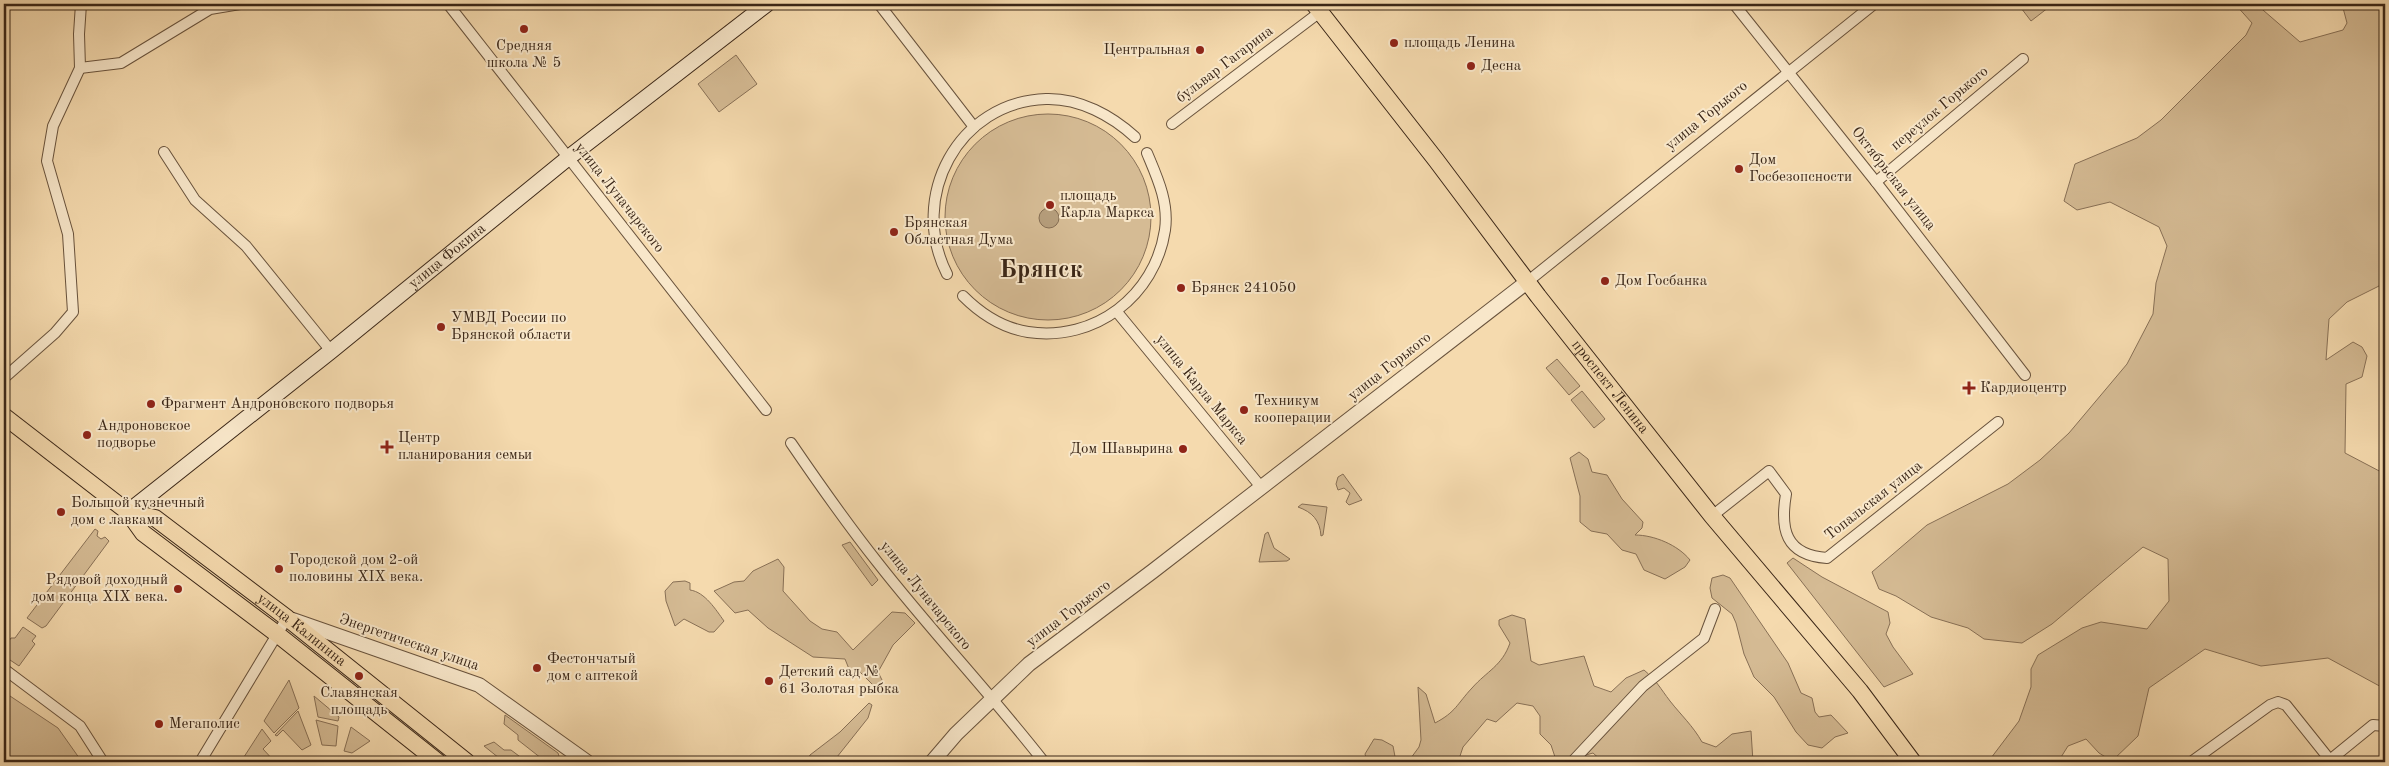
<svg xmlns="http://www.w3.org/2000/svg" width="2389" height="766" font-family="'Old Standard TT',serif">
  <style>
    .green { fill: #d5bb94; stroke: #887056 }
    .water { fill: #b59d7b; stroke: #846d53 }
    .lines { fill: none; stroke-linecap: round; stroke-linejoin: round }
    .minor-casing { stroke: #69533d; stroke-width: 12 }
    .tertiary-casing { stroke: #69533d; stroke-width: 16 }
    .secondary-casing { stroke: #3a2617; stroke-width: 17 }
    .primary-casing { stroke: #3a2617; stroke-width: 18 }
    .minor { stroke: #f8e7ca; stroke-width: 10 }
    .tertiary { stroke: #f8e7ca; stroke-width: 14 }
    .secondary { stroke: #f8e7ca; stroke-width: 15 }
    .primary { stroke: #f5daae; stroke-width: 16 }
    .poi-dot { fill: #8f2418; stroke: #f8e7ca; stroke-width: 2 }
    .labels { text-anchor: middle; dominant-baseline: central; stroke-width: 4; stroke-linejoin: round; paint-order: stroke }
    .poi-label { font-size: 15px; fill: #3a2617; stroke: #f8e7ca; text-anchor: start }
    .street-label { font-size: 15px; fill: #3a2617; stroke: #f8e7ca }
    .town-label { font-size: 25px; font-weight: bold; fill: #3a2617; stroke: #f8e7ca }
  </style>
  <rect width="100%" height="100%" fill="#f5daae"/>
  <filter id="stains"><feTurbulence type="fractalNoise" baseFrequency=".004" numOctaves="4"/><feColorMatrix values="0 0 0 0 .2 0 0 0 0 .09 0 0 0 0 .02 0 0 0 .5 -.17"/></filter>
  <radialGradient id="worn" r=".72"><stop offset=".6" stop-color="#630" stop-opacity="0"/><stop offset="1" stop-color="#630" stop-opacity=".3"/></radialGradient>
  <g class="green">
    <path d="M2018 4H2053L2031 21Z"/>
    <path d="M2235 4H2256L2300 42 2343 30 2347 23 2342 4H2385V277L2379 286 2347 302 2329 319 2326 360 2353 342 2362 347 2367 356 2362 377 2346 384 2345 453 2385 474V689L2328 658 2261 666 2205 649 2149 688 2138 736 2112 761 2099 753 2086 739 2068 746 2058 762H1988L2019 721 2031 687V669L2038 655 2082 628 2101 622 2147 629 2169 601 2168 559 2143 547 2052 624 2022 643 1984 639 1968 628 1931 617 1896 596 1879 589 1872 572 1927 525 2008 484 2040 460 2069 433 2127 364 2153 314 2156 283 2167 246 2159 227 2110 202 2077 210 2064 201 2075 164 2137 138 2161 120 2246 35 2252 23Z"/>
    <path d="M736 55 757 84 719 112 698 84Z"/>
    <circle cx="1048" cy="217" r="103"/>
    <path d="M1557 359 1580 386 1569 395 1546 368Z"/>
    <path d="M1582 391 1605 419 1594 428 1571 400Z"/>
    <path d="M1579 452 1588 459 1592 472 1607 475 1622 499 1643 522 1642 528 1635 535C1654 535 1678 545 1690 560L1685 567 1665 579 1644 570 1636 554 1622 550 1607 534 1591 531 1580 522V496L1570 458Z"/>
    <path d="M1343 474 1362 500 1349 505 1346 502 1350 493 1344 488 1338 490 1336 484 1338 477Z"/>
    <path d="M1302 504 1327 507 1323 535 1321 536C1320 520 1312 512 1298 507Z"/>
    <path d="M95 529 98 531 97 536 101 539 105 537 109 541 46 626 42 628 27 618Z"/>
    <path d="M1268 532 1274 548 1290 559 1287 561 1259 562 1265 534Z"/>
    <path d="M850 542 878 580 872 586 842 545Z"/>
    <path d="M1793 558 1822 577 1888 612 1890 623 1886 634 1893 647 1913 674 1884 687 1787 563Z"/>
    <path d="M778 559 784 567 783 591 810 621 822 629 837 632 853 650 892 612 905 613 915 623 893 645 878 672 883 682 879 691 860 672 849 669 845 659 813 657 768 628 748 610 735 613 714 591 734 582 744 581 753 571Z"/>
    <path d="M1723 575 1730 578 1788 663 1801 693 1812 698 1815 712 1819 717 1831 715 1848 733 1835 737 1822 748 1808 745 1796 732 1774 697 1754 677 1744 654 1736 623 1732 614 1712 598 1710 588 1712 578Z"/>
    <path d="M685 581 690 583V590C705 592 716 610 724 621L714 632H709L684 619 675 626 666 601 665 591 673 582Z"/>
    <path d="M1512 615 1525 619 1531 661 1539 665 1584 656 1594 686 1611 692 1626 678 1644 670C1657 681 1660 688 1670 701 1681 715 1693 726 1702 742L1716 747 1732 734 1751 731 1753 762H1603L1593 753 1565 761 1555 757 1551 745 1540 734V716L1533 706 1517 703 1496 722 1487 719 1463 747 1458 762H1408L1419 747 1421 740 1418 687 1426 694 1435 723C1456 712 1457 704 1472 688 1487 671 1502 666 1510 643L1499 625V620Z"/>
    <path d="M23 627 36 636 32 641 35 644 19 666 4 656V648L11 638H15Z"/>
    <path d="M289 680 299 708 274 733 264 721Z"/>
    <path d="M4 692 58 728 82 762H4Z"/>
    <path d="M314 696 339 717 338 721 318 717Z"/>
    <path d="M869 703 872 705 868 718 837 757 838 762H812L808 759 810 755 840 732Z"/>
    <path d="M298 711 311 745 302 750 283 730 277 736 275 735Z"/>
    <path d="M505 715 558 753 561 762H546L518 740V735L504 724Z"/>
    <path d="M316 720 338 726 336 746 322 745Z"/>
    <path d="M351 727 370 741 352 753 344 751Z"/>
    <path d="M262 729 271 741 263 749 275 762H247L242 760Z"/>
    <path d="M1374 739 1382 740 1393 746 1396 762H1367L1365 754Z"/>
    <path d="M494 742 504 750H511L527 762H504L484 746Z"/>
  </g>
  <circle class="water" cx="1049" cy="218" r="10"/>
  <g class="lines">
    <g class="minor-casing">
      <g id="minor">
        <path d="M448 4 766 410"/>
        <path d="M879 4 974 127"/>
        <path d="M1734 4 1876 182 2025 375"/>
        <path d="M80 68 121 63 210 9 240 4"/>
        <path d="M1172 124 1320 12"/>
        <path d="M164 152 195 200 246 246 331 351"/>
        <path d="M1876 182 2023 59"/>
        <path d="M947 274C908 197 958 102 1046 99 1080 98 1112 116 1135 137"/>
        <path d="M1527 282 1874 4"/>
        <path d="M963 296C980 313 1003 328 1028 332 1095 342 1155 296 1165 230 1169 202 1157 177 1147 153"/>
        <path d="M1117 312 1261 487"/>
        <path d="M4 378 55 333 73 312 68 234 47 161 53 126 80 68 79 34 81 4"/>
        <path d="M791 443C819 484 847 524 878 563 932 632 991 694 1044 762"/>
        <path d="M1712 516 1769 471 1786 494C1780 529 1785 555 1827 558L1998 422"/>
        <path d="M4 669 80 726 103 762"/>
        <path d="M200 762 287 618"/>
        <path d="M1572 762 1643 686 1704 638 1715 609"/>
        <path d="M2191 762 2270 705 2278 702 2286 705 2330 760 2373 725 2385 726"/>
      </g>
    </g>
    <g class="tertiary-casing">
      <g id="tertiary">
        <path d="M293 620 479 685 587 762"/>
        <path d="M932 762 956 734 1029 664 1153 571 1527 282"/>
      </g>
    </g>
    <g class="secondary-casing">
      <g id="secondary">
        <path id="s1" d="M128 512 331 351 568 158 767 4"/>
      </g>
    </g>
    <g class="primary-casing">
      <g id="primary">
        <path id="s2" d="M1314 4 1436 160 1538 296 1712 516 1860 691 1913 762"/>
        <path d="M4 416 128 512 143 533 277 634 438 762"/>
        <path id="s3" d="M128 512 155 518 287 618 467 762"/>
      </g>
    </g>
    <use href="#minor" class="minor"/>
    <use href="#tertiary" class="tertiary"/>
    <use href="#secondary" class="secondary"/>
    <use href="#primary" class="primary"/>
  </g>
  <g class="poi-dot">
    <circle cx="524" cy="29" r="5"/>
    <circle cx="1394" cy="43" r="5"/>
    <circle cx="1200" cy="50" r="5"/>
    <circle cx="1471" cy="66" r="5"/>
    <circle cx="1739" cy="169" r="5"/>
    <circle cx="1050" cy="205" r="5"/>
    <circle cx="894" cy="232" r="5"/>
    <circle cx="1605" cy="281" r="5"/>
    <circle cx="1181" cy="288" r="5"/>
    <circle cx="441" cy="327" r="5"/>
    <path d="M1966.5 380.5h5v5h5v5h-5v5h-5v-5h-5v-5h5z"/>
    <circle cx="151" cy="404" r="5"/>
    <circle cx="1244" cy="410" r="5"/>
    <circle cx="87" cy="435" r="5"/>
    <path d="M384.5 439.5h5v5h5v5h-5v5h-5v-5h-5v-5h5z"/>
    <circle cx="1183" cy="449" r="5"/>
    <circle cx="61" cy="512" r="5"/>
    <circle cx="279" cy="569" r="5"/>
    <circle cx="178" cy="589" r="5"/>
    <circle cx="537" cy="668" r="5"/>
    <circle cx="359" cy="676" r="5"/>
    <circle cx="769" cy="681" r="5"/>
    <circle cx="159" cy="724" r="5"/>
  </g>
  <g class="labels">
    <g class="poi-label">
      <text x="1404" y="43">площадь Ленина</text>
      <text x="524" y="46" text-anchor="middle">Средняя<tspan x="524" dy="17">школа № 5</tspan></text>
      <text x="1190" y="50" text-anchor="end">Центральная</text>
      <text x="1481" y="66">Десна</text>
      <text x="1749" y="160">Дом<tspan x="1749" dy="17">Госбезопсности</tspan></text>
      <text x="1060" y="196">площадь<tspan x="1060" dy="17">Карла Маркса</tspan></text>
      <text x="904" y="223">Брянская<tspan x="904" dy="17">Областная Дума</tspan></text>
      <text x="1615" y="281">Дом Госбанка</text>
      <text x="1191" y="288">Брянск 241050</text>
      <text x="451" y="318">УМВД России по<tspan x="451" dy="17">Брянской области</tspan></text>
      <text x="1980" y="388">Кардиоцентр</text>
      <text x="1254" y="401">Техникум<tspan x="1254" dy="17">кооперации</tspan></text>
      <text x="161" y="404">Фрагмент Андроновского подворья</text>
      <text x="97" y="426">Андроновское<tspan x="97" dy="17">подворье</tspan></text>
      <text x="398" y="438">Центр<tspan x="398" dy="17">планирования семьи</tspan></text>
      <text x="1173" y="449" text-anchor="end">Дом Шавырина</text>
      <text x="71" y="503">Большой кузнечный<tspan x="71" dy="17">дом с лавками</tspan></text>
      <text x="289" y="560">Городской дом 2-ой<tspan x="289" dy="17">половины XIX века.</tspan></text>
      <text x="168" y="580" text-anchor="end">Рядовой доходный<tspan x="168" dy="17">дом конца XIX века.</tspan></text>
      <text x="547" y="659">Фестончатый<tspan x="547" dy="17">дом с аптекой</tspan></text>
      <text x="779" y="672">Детский сад №<tspan x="779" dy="17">61 Золотая рыбка</tspan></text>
      <text x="359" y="693" text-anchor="middle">Славянская<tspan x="359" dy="17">площадь</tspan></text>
      <text x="169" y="724">Мегаполис</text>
    </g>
    <g class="street-label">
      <text transform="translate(1225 65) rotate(-37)">бульвар Гагарина</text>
      <text transform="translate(1940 109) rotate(-40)">переулок Горького</text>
      <text transform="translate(1707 116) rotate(-39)">улица Горького</text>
      <text transform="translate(1893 179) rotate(52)">Октябрьская улица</text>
      <text transform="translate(619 198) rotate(52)">улица Луначарского</text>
      <text stroke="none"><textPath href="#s1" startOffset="409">улица Фокина</textPath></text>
      <text transform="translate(1390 367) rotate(-38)">улица Горького</text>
      <text stroke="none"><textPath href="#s2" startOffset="484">проспект Ленина</textPath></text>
      <text transform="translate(1201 390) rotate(51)">улица Карла Маркса</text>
      <text transform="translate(1874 501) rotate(-38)">Топальская улица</text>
      <text transform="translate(925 596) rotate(51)">улица Луначарского</text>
      <text transform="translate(1069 614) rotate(-37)">улица Горького</text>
      <text stroke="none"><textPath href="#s3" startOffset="212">улица Калинина</textPath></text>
      <text transform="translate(409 643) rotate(19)">Энергетическая улица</text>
    </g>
    <g class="town-label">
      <text x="1041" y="270">Брянск</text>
    </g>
  </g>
  <rect width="2389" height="766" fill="none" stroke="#f5daae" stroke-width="20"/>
  <rect x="5" y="5" width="2379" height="756" fill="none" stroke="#3a2617" stroke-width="2.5"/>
  <rect x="10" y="10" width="2369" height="746" fill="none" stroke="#3a2617"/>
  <rect width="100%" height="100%" filter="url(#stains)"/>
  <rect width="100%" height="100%" fill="url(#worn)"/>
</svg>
